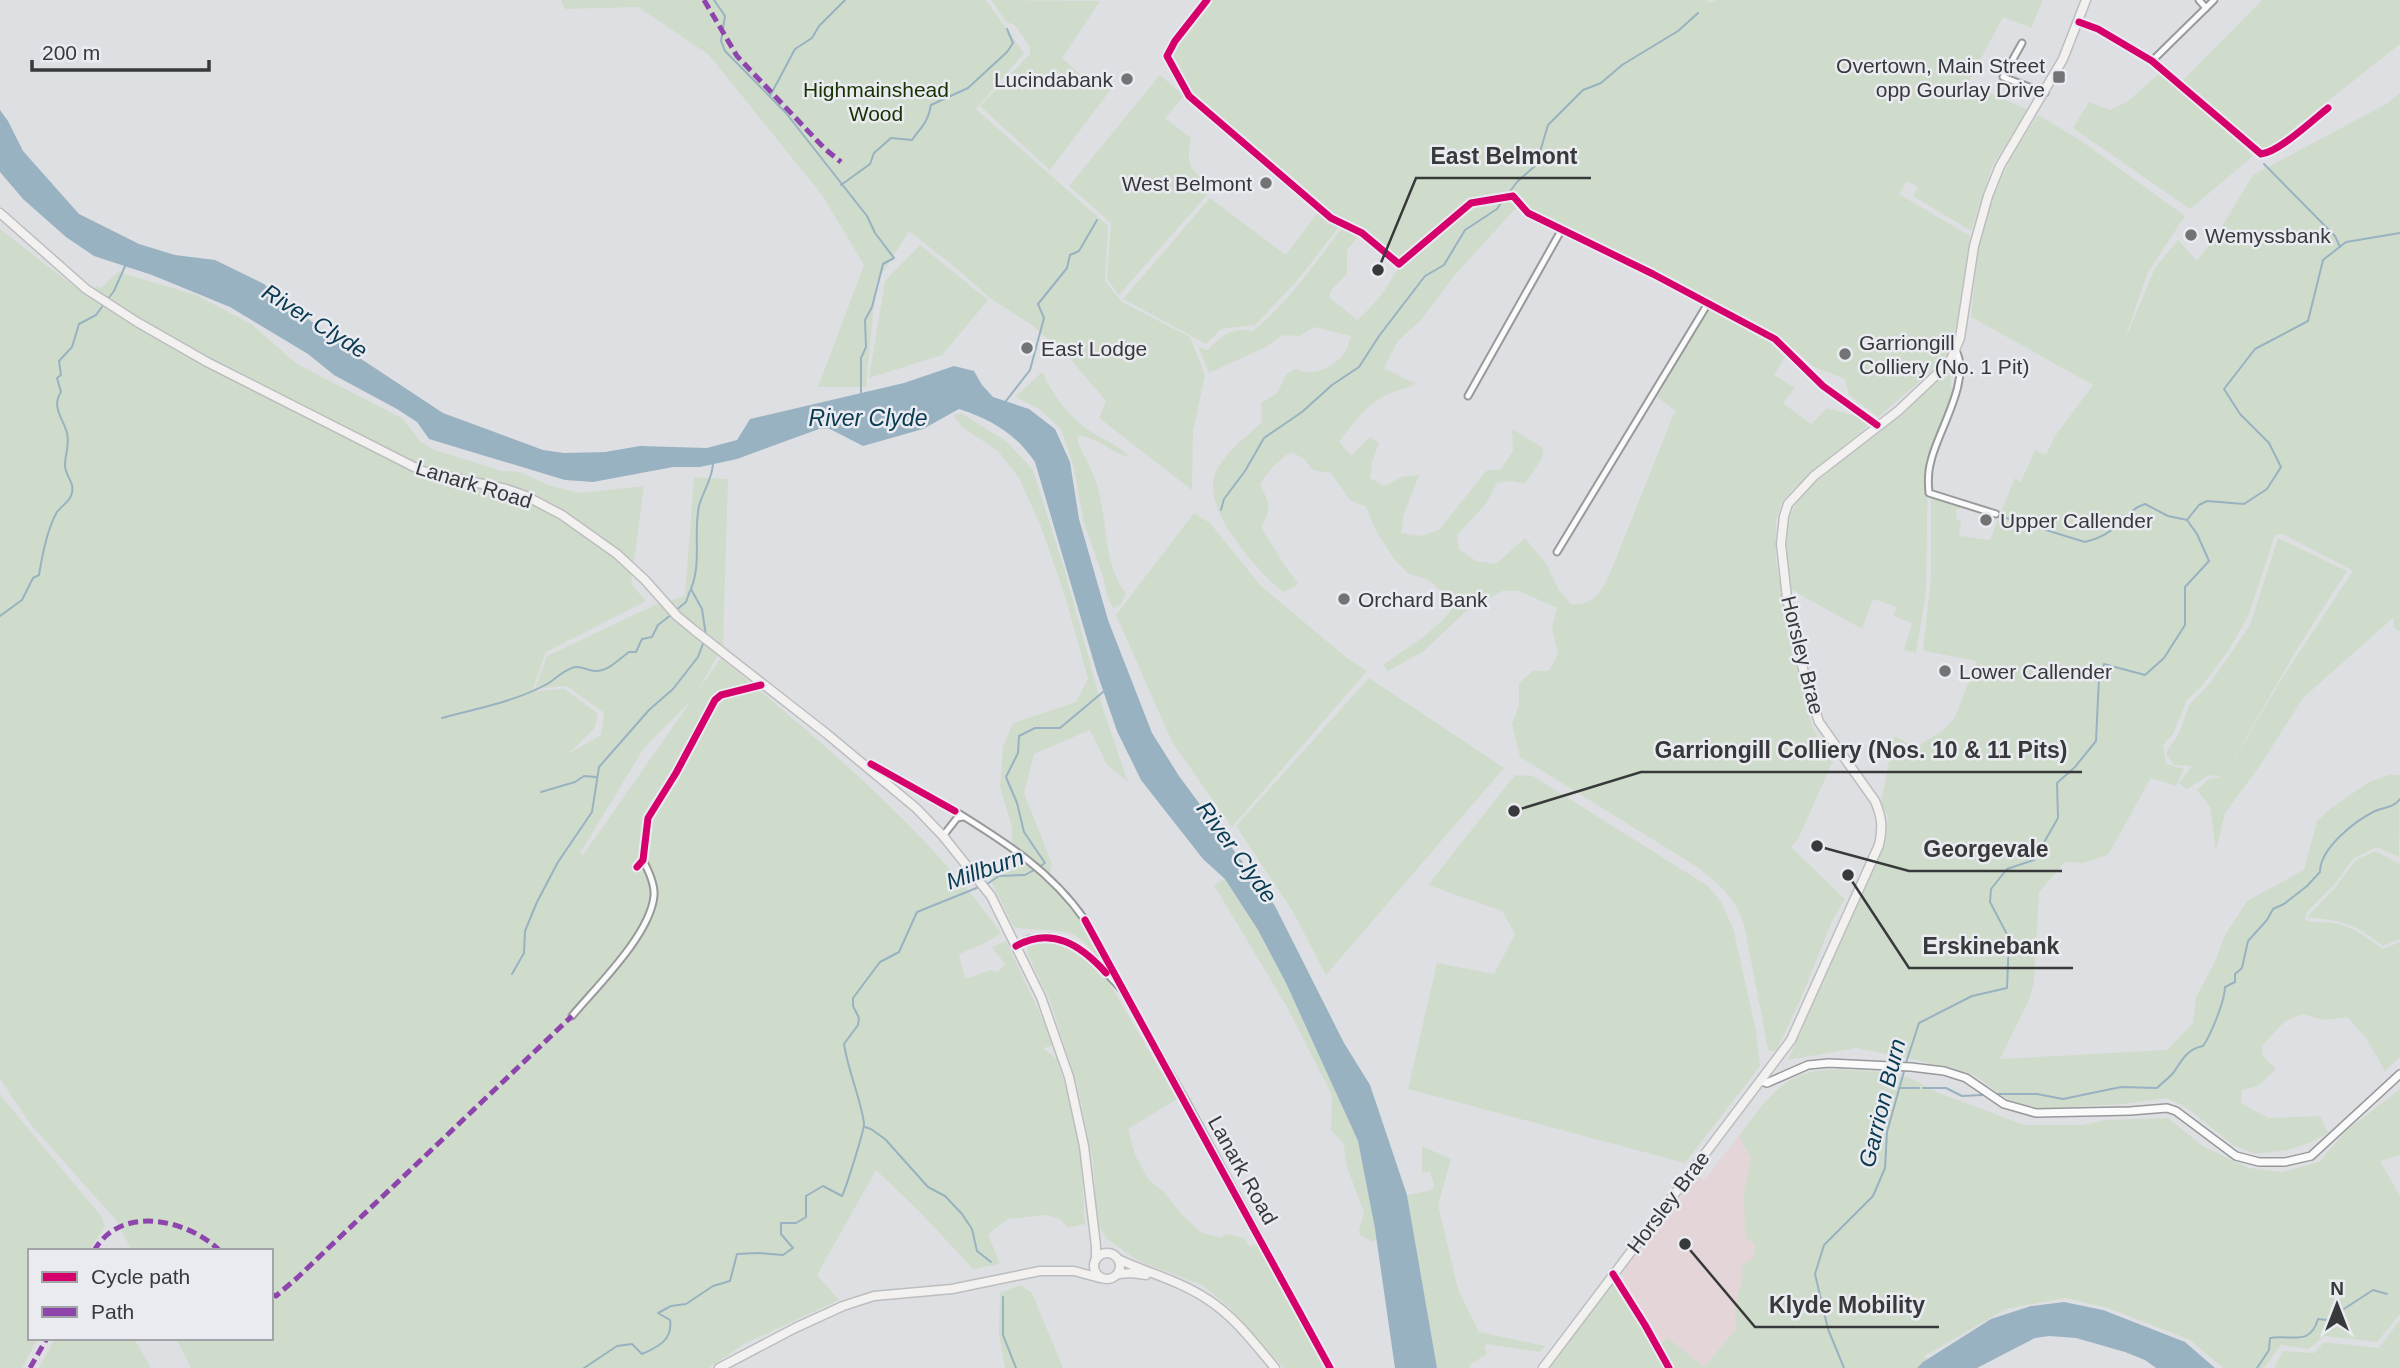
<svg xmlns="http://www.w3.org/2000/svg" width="2400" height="1368" font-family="Arial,sans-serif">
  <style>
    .commercial { fill: #e4d5d8 }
    .green { fill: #d0dccb; fill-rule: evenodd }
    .water { fill: #98b2c1 }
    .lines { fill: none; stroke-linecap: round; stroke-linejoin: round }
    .stream { stroke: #98b2c1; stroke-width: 2 }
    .street-casing { stroke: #98999a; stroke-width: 9 }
    .secondary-casing { stroke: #98999a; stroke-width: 10 }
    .primary-casing { stroke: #bcbdbf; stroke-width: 11 }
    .street { stroke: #fafafb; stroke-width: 5 }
    .secondary { stroke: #fafafb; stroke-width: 7 }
    .primary { stroke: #f3f1f0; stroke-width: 8 }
    .quiet { stroke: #8e44ad; stroke-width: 5; stroke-dasharray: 10 5; stroke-linecap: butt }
    .cycleway-casing { stroke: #eaebf1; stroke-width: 11 }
    .cycleway { stroke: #d6006c; stroke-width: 7 }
    .poi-dot { fill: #727375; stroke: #eaebf1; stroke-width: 2.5 }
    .labels { text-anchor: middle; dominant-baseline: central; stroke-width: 5; stroke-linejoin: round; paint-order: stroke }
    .poi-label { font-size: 21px; fill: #38393b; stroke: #eaebf1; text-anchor: start }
    .park-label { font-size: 21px; fill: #173201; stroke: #eaebf1 }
    .street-label { font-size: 21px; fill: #38393b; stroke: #eaebf1 }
    .water-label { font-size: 23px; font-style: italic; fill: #083a51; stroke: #eaebf1 }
    .leader { fill: none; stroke: #38393b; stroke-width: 2.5 }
    .callout-dot { fill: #38393b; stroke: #eaebf1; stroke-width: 2.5 }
    .callout-label { font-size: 23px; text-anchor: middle; font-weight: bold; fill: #38393b; stroke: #eaebf1; stroke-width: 5; stroke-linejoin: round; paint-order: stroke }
  </style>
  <rect width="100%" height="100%" fill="#dedfe2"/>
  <path class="commercial" d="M1739 1136 1751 1158 1744 1193 1755 1244 1754 1258 1742 1265 1744 1280 1739 1290 1735 1320 1737 1328 1704 1367 1667 1338 1656 1350 1617 1286 1624 1282 1623 1274 1630 1260 1698 1176 1704 1180Z"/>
  <g class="green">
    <path d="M561 0H986L1024 53 976 109 1108 226 1105 281 1122 302 1190 337 1205 375 1193 431 1192 490 1099 418 1106 401 1071 360 1033 326 990 298 956 268 909 231 876 283 866 387H818L864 265 822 195 709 55 638 7 565 9Z"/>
    <path d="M991 0 1100 1 1062 58 1088 81 1093 74 1112 88 1050 170 980 106 1030 54V47L1015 25 1006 22Z"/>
    <path d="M1207 0H1707L1711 3 1716 0H2043L2031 28 2003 17 1968 83 2028 110 1992 166 1971 231 1913 196 1918 187 1907 181 1899 194 1970 236 1957 322 1947 358 1878 417 1849 395 1845 379 1814 367 1790 346 1722 310 1712 300 1659 272 1528 213 1521 206 1513 211 1454 276 1421 320 1398 341 1384 368 1416 384C1406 389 1393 391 1384 396 1364 407 1352 425 1339 442L1351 455 1370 437 1379 443 1372 462 1370 478 1384 486 1402 477 1419 475 1404 514 1401 533 1420 536 1439 530 1486 471 1501 469 1513 451 1512 429 1543 448 1542 458 1525 484 1513 481 1497 483 1485 505 1457 535 1459 549 1476 561 1496 564 1525 538 1546 564 1559 590 1571 604C1596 606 1601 590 1611 571L1674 413H1678L1657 397 1709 308 1767 340 1785 357 1774 375 1795 388 1783 403 1811 424 1827 408 1856 416 1869 425 1791 491 1781 504 1776 521V561L1792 649 1807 710 1814 731 1834 759 1798 839 1791 847 1845 899 1832 921 1802 996 1776 1051H1769L1767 1044 1744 924C1734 896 1720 885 1697 867L1520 757 1512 724 1519 705V683L1533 671H1549L1558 654 1552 628 1557 608 1519 591H1502L1464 613 1424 651 1388 671 1383 665C1410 645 1437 632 1456 603L1427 579 1409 574 1394 559 1376 531 1366 507 1350 500 1331 473 1313 470 1303 458 1291 452C1277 461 1268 471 1260 485 1270 503 1272 509 1261 527L1284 565 1298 583 1294 587 1283 592C1258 572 1201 509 1215 474 1223 453 1247 437 1262 422L1261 403 1277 393 1286 375 1295 369C1313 377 1334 368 1345 352 1348 348 1349 341 1351 336L1314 327 1300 336 1283 335 1264 348 1209 373 1198 347 1208 350C1221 335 1233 327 1253 331 1288 302 1314 265 1341 229L1358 237 1347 250V274L1332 289 1329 297 1357 320C1376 304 1389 286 1400 264L1324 211 1189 96 1167 56 1175 41Z"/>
    <path d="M2262 0H2400V44L2270 147 2259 148 2182 81Z"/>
    <path d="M2161 72 2253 156 2190 209 2073 128 2089 102 2110 110 2127 102Z"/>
    <path d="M1160 75 1184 96 1165 118 1191 138C1185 168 1191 169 1213 188L1119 295 1107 279 1111 223 1069 186Z"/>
    <path d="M2400 93V632L2393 627 2394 617 2303 698 2259 767 2225 813 2216 851 2210 807 2197 790 2209 779 2222 777 2209 775 2187 789 2179 783 2192 766 2174 765 2166 753 2180 731 2189 705 2210 683 2250 625 2278 538 2347 571 2297 649 2223 778 2281 680 2353 571 2283 534 2275 535 2248 617 2228 651 2202 686 2187 700 2173 734 2163 745 2166 764 2184 769 2176 786 2151 778 2108 855 2083 863 2065 862 2039 892 2034 982 2029 1000 2000 1059 2167 1050 2193 1023 2196 997 2215 962 2225 935 2247 901 2304 870 2317 821 2331 808 2369 782 2388 775H2400L2399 857 2377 847 2354 858 2334 885 2307 912 2305 920C2316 924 2327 921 2338 924 2355 928 2369 939 2383 949L2400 942V1057L2385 1071 2366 1038 2347 1017 2324 1020 2302 1014 2284 1022 2262 1046 2263 1057 2276 1069 2258 1086 2242 1090 2241 1103 2268 1118 2320 1116 2328 1133 2314 1141 2288 1150 2255 1154 2233 1145 2186 1107 2166 1098 2124 1104 2037 1109 2007 1099 1972 1074 1912 1059 1856 1048 1788 1060 1880 854 1888 818 1881 802 1894 736 1916 747 1944 730 1955 717 1977 661 1924 651 1923 649 1931 579V497L1963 507 1956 510 1957 520 1961 521 1959 536 1990 540 2015 478 2021 482 2035 450 2046 455 2055 436 2093 385 1971 317C1974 291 1975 263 1981 237 1992 192 2012 152 2038 115L2080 140 2185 216 2148 272 2123 344 2155 268 2178 240 2197 261 2216 236 2253 175 2388 103Z"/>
    <path d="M1210 198 1286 255 1318 212 1340 226 1296 282 1255 325 1221 329 1206 344 1123 299Z"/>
    <path d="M0 229 88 297 97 285 101 288 118 272 196 295 251 324 297 364 403 419 421 442 435 450 502 471 520 472 551 486 581 493 644 486 631 584 646 601 546 652 532 691 565 689 598 714 594 729 568 754 601 735 604 713 567 686 535 689 547 656 657 604 685 596 694 477 728 479 723 645 699 689 721 658C821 742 924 826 1001 933L983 944 959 954 965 979 991 970 997 972 1005 964 992 947 1006 941 1052 1039 1053 1046 1043 1048 1057 1059 1074 1116 1081 1157 1085 1224 1068 1228 1060 1219 1046 1215 1008 1219 988 1234 1000 1264 973 1269 919 1211 876 1170 817 1275 839 1300 744 1344 709 1368H191L176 1338H271V1251H132L116 1220 31 1125 0 1079ZM691 701 583 855 577 847 582 850 644 748Z"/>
    <path d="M920 245 988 300 942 355 869 378 885 281Z"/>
    <path d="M1950 370 1952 395 1928 460 1926 592 1916 653 1904 650 1912 623 1893 616 1897 607 1873 599 1862 629 1792 590C1785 550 1777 521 1808 489Z"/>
    <path d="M1042 372C1053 394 1067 415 1087 429 1101 439 1118 444 1129 457 1110 453 1097 436 1078 436V442C1084 457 1094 472 1098 488 1108 524 1103 563 1126 594L1121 604 1113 608 1107 596 1104 580 1083 520 1074 468 1061 429 1039 409 1015 397Z"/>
    <path d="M961 413 1007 442 1033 470 1064 568 1102 706 1128 782 1107 765 1090 730 1034 754 1024 793 1052 864 1048 883C1072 903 1091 931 1103 960 1092 953 1085 940 1072 934 1058 928 1031 931 1014 927L987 873 1012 864V827L1000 787 1003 747 1013 723 1076 702 1088 679 1065 596 1041 527 1019 478 998 451 962 427 953 415Z"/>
    <path d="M1194 513 1210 523 1260 585 1347 658 1367 671 1232 827 1172 742 1116 615Z"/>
    <path d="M1369 678 1504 768 1326 975 1292 910 1236 826Z"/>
    <path d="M1515 775 1533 776 1708 886 1721 902 1733 928 1756 1031 1760 1066 1685 1163 1408 1089 1437 963 1494 974 1515 934 1502 911 1428 885Z"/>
    <path d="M2375 851 2400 864V939L2383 946C2354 923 2344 921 2307 917L2334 889 2356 860Z"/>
    <path d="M1225 879 1258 930 1286 983 1358 1141 1377 1240 1372 1242 1360 1235 1359 1230 1364 1213 1346 1164 1344 1144 1331 1130 1332 1095 1287 1007 1214 885Z"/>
    <path d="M1049 939 1072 947 1106 977 1177 1099 1128 1129 1135 1155 1149 1180 1164 1192 1183 1216 1202 1233 1222 1238 1225 1234 1244 1238 1249 1246 1259 1245 1325 1368H1284L1228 1306 1202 1285 1141 1262 1128 1254 1106 1238 1097 1222 1093 1161 1077 1084 1050 1001 1027 952 1029 943 1032 940Z"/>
    <path d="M1837 1069 1882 1072 1898 1077H1908L1939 1093 2024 1125H2083L2105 1120 2168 1118 2204 1147 2249 1168 2282 1172 2319 1162 2346 1131 2400 1089V1155L2380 1161 2400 1196V1314L2377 1342 2324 1336 2309 1349 2281 1345 2264 1368H2223L2190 1340 2108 1308 2065 1298 2006 1309 1923 1357 1928 1358 1917 1368H1546L1605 1289 1611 1285 1617 1286 1620 1289 1656 1350 1667 1337 1704 1367 1737 1328C1730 1304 1745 1288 1742 1265L1754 1257 1755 1245 1745 1237 1744 1193 1751 1158 1739 1136C1756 1113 1775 1084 1803 1074 1814 1070 1826 1070 1837 1069Z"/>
    <path d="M0 1095 101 1216 105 1226 89 1251H30V1338H38L22 1368H0Z"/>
    <path d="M1422 1146 1451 1159 1438 1205 1458 1289 1479 1332 1545 1346 1539 1352 1487 1344 1484 1347 1487 1354 1471 1364 1469 1368H1437L1407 1195 1432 1190 1434 1185 1430 1171 1422 1173Z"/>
    <path d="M1020 1285 1032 1293 1063 1368H1005L999 1333 1000 1293Z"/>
    <path d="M2400 1320V1368H2274L2283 1351 2314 1353 2324 1342 2379 1348Z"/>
    <path d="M55 1338H134L151 1368H39Z"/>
  </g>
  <g class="water">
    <path d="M0 110 8 121 23 151 79 214 139 244 175 255 215 260 264 284 349 351 443 413 543 450 564 453 605 452 640 446 707 448 737 440 750 419 904 383 954 366 974 371 982 385 993 397 1029 409 1055 429 1070 462 1079 519 1108 620 1152 733 1179 776 1275 906 1344 1043 1370 1085 1407 1195 1437 1368H1395L1375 1229 1358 1141 1286 983 1258 930 1225 879 1203 859 1141 780 1117 731 1097 673 1035 462C1015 433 992 420 959 409L923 429 863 446 830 429H819L737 459 700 467H673L593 482 565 480 429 439 417 422 397 409 334 375 308 354 230 307 152 275 94 256 66 237 23 199 0 172Z"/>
    <path d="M2064 1302 2103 1310 2185 1342 2215 1368H2156L2145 1360 2125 1352 2076 1338 2049 1336 2035 1338 1977 1368H1917L1923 1362 1991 1319 2031 1306Z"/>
  </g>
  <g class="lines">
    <g class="stream">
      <path d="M714 0 725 16 721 41 725 51 786 113 867 216 875 233 894 258 883 264 872 307 865 320 866 347 861 358V396"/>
      <path d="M770 96 795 49 812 38 819 26 845 0"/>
      <path d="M2264 164 2335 236 2340 247"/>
      <path d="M841 185 870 164 874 153 891 138 912 140C921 127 928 123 931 105L968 88 1007 52 1013 43 1007 29"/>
      <path d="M1508 194 1517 182 1536 165 1548 125 1583 90 1601 83 1622 65 1678 31 1698 13"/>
      <path d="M108 299 114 291 126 264"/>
      <path d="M1006 401 1030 370 1044 318 1038 304 1067 268 1070 255 1079 251 1097 220"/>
      <path d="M1221 510 1224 499 1245 471 1264 438 1302 412 1332 385 1359 367 1379 336 1425 276 1444 265 1465 230 1497 209 1503 200"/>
      <path d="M2000 516 2085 542C2099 539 2112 531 2122 522 2133 513 2129 510 2145 504L2168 516 2187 520"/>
      <path d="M675 611 686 602 690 591"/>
      <path d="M0 616 22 600 33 578 39 575C42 556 47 529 57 512 63 504 75 499 72 485 70 478 65 473 65 465 65 455 70 444 67 433 63 418 51 407 61 392L57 378 61 375 59 361 72 347 79 324 96 315 104 304"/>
      <path d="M706 636 702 609 691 589C702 562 693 534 699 506 703 491 712 480 713 464"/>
      <path d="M442 718C475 709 517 701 547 684 556 679 563 670 575 667 582 666 589 671 596 671 609 671 619 659 629 652H636L642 639 652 637 658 625 671 615"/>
      <path d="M541 792 575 782 584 776 596 777"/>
      <path d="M1039 867 1045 863 1024 832 1017 803 1006 777 1018 753 1019 736 1035 728H1060L1103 692"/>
      <path d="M987 884 999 876 1025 875 1034 870"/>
      <path d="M512 974 524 953 525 931 537 902 558 862 592 812 599 767 649 710 673 689 698 657 704 641"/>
      <path d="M1906 1063 1919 1023 1972 996 2007 988 2009 938 1990 902 1991 889 2007 869 2034 860 2058 818 2057 783 2075 767 2096 741 2099 678 2104 664 2145 675 2164 658 2185 625V587L2209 561 2197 534 2187 520 2199 505 2207 501 2244 504 2267 489 2281 467 2269 443 2240 414 2224 389 2255 349 2308 321 2323 260 2346 242 2400 233"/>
      <path d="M1899 1088H1919"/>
      <path d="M1923 1088H1946L1962 1096 1982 1095"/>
      <path d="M1997 1094H2037L2063 1099 2121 1087 2157 1088C2162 1083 2169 1078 2174 1072 2182 1060 2187 1049 2203 1046 2211 1035 2225 1000 2225 987L2235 982V974L2242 968 2248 941 2267 920 2273 909 2284 904 2307 886 2320 872C2320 848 2355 821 2375 811 2385 807 2393 808 2400 799"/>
      <path d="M865 1127 871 1129 885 1139 928 1187 945 1196 962 1214 972 1229 977 1251 991 1262"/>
      <path d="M1003 1297V1335L1016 1368"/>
      <path d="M584 1368 617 1346 632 1344 642 1354C658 1347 673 1340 670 1320L658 1313 671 1306 686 1304 713 1286 730 1281 737 1254 758 1253 783 1255 793 1248 781 1234V1223H796L806 1217V1196L823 1186 842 1196C846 1188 865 1128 864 1123 860 1096 848 1071 844 1044L858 1025 859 1018 853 1006V998L880 962 899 952 917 912 979 887"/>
      <path d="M1844 1368 1828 1329 1815 1274 1824 1245 1873 1196 1885 1168 1887 1132 1905 1068"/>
      <path d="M2257 1368 2269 1350 2270 1338C2291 1334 2310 1347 2318 1319L2327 1320 2373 1290 2387 1294"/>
    </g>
    <g class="street-casing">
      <g id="street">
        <path d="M1207 0 1175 41 1167 56 1189 96 1331 218 1362 233 1399 264 1471 203 1513 196 1528 213 1653 274 1775 339 1823 386 1877 425"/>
        <path d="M2199 0 2206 8"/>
        <path d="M2079 22 2098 29 2152 61 2261 154C2279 152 2313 120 2328 108"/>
        <path d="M2022 43 2003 77 2045 93"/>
        <path d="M2152 61 2214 0"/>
        <path d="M1956 351C1972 379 1937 433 1931 461 1928 471 1928 483 1929 493L1996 514"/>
        <path d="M1468 396 1562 229"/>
        <path d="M1557 552 1707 305"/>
        <path d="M955 811C1005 842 1051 871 1085 920"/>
        <path d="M943 836 957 818 963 817"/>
        <path d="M637 867 643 860 648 818 676 773 715 700 721 695 761 685"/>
        <path d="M1016 946 1029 939 1050 937 1069 942 1094 959 1123 991 1186 1101 1330 1368"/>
        <path d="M572 1016C597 986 650 935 654 896 655 884 648 870 643 860"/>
        <path d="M1613 1274 1645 1325 1669 1368"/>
      </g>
    </g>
    <g class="secondary-casing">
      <path id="secondary" d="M1762 1081 1767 1083 1808 1065 1829 1063 1911 1067 1944 1071 1966 1078 2004 1104 2036 1113 2130 1111 2167 1108 2176 1111 2236 1156 2259 1162H2285L2311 1156 2400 1074"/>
    </g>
    <g class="primary-casing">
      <g id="primary">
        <path d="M0 213 86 289 137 322 207 362 422 471 506 489 526 496 562 515 617 554 645 580 677 616 694 630 827 734 916 808 943 836 991 896 1041 997 1069 1077 1084 1146 1096 1246V1259"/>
        <circle cx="1107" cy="1266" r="13"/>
        <path d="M1118 1259C1148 1273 1180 1281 1207 1299 1234 1316 1255 1344 1275 1368"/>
        <path d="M1118 1274 1132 1273 1146 1275"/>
        <path d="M719 1368 795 1328 843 1306 874 1296 952 1289 1040 1271H1074L1100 1278"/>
        <path d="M1543 1368 1791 1040 1879 845C1883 828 1882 817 1875 801L1819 722 1806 682 1787 598 1781 544 1784 516 1788 504 1814 476 1898 411 1950 362 1960 338 1974 246 1988 196 2000 166 2063 59 2086 0"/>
      </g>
    </g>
    <use href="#street" class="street"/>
    <use href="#secondary" class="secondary"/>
    <use href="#primary" class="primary"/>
    <g class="quiet">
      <path d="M704 0 737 56 825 149 841 162"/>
      <path d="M94 1251C120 1204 188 1219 220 1251"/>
      <path d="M271 1294 276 1296 297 1278 572 1016"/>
      <path d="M30 1368 47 1338"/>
    </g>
    <g class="cycleway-casing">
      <g id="cycleway">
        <path d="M1207 0 1175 41 1167 56 1189 96 1331 218 1362 233 1399 264 1471 203 1513 196 1528 213 1653 274 1775 339 1823 386 1877 425"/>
        <path d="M2079 22 2098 29 2152 61 2261 154C2279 152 2313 120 2328 108"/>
        <path d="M871 764 955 811"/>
        <path d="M637 867 643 860 648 818 676 773 715 700 721 695 761 685"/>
        <path d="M1085 920 1330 1368"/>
        <path d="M1016 946C1052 926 1081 945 1106 973"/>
        <path d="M1613 1274 1645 1325 1669 1368"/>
      </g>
    </g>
    <use href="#cycleway" class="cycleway"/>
  </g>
  <g class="poi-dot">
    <rect x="2052" y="70" width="14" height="14" rx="3.5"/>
    <circle cx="1127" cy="79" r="7"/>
    <circle cx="1266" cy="183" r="7"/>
    <circle cx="2191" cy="235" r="7"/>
    <circle cx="1027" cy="348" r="7"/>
    <circle cx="1845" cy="354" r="7"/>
    <circle cx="1986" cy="520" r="7"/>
    <circle cx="1344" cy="599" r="7"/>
    <circle cx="1945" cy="671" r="7"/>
  </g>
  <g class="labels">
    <g class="poi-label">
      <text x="2045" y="65" text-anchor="end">Overtown, Main Street<tspan x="2045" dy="24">opp Gourlay Drive</tspan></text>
      <text x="1113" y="79" text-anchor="end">Lucindabank</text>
      <text x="1252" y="183" text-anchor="end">West Belmont</text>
      <text x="2205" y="235">Wemyssbank</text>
      <text x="1859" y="342">Garriongill<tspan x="1859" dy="24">Colliery (No. 1 Pit)</tspan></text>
      <text x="1041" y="348">East Lodge</text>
      <text x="2000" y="520">Upper Callender</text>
      <text x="1358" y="599">Orchard Bank</text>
      <text x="1959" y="671">Lower Callender</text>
    </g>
    <g class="park-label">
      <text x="876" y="89">Highmainshead<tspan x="876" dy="24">Wood</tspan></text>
    </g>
    <g class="street-label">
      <text transform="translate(474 484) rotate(17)">Lanark Road</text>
      <text transform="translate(1803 655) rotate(76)">Horsley Brae</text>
      <text transform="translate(1243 1170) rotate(61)">Lanark Road</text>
      <text transform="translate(1668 1202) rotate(-53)">Horsley Brae</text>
    </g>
    <g class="water-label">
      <text transform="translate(315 321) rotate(32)">River Clyde</text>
      <text x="868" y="418">River Clyde</text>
      <text transform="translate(1237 852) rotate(54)">River Clyde</text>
      <text transform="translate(985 869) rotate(-19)">Millburn</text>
      <text transform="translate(1882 1103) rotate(-76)">Garrion Burn</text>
    </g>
  </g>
  <path class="leader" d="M1378 270L1416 178H1591M1514 811L1641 772H2082M1817 846L1909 871H2062M1848 875L1909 968H2073M1685 1244L1755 1327H1939"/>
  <g class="callout-dot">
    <circle cx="1378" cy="270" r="7"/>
    <circle cx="1514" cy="811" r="7"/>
    <circle cx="1817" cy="846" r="7"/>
    <circle cx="1848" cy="875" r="7"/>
    <circle cx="1685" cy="1244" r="7"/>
  </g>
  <g class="callout-label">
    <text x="1504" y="164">East Belmont</text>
    <text x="1861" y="758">Garriongill Colliery (Nos. 10 &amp; 11 Pits)</text>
    <text x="1986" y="857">Georgevale</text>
    <text x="1991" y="954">Erskinebank</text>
    <text x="1847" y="1313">Klyde Mobility</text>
  </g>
  <rect x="28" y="1249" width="245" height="91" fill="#eaebf1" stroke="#a3a4a8" stroke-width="2"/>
  <rect x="42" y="1272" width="35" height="10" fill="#d6006c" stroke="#a3a4a8" stroke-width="2"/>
  <text x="91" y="1284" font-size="21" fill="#38393b">Cycle path</text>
  <rect x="42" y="1307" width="35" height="10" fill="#8e44ad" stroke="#a3a4a8" stroke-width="2"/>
  <text x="91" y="1319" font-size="21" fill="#38393b">Path</text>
  <g transform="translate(2337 1305)" stroke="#eaebf1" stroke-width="5" paint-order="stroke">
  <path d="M0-5L12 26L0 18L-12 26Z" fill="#38393b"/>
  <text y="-10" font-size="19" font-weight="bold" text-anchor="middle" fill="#38393b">N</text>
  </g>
  <path d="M32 60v10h177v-10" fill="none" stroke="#38393b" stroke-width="3.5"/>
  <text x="42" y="60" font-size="21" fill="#38393b" stroke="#eaebf1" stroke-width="5" paint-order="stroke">200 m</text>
</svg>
